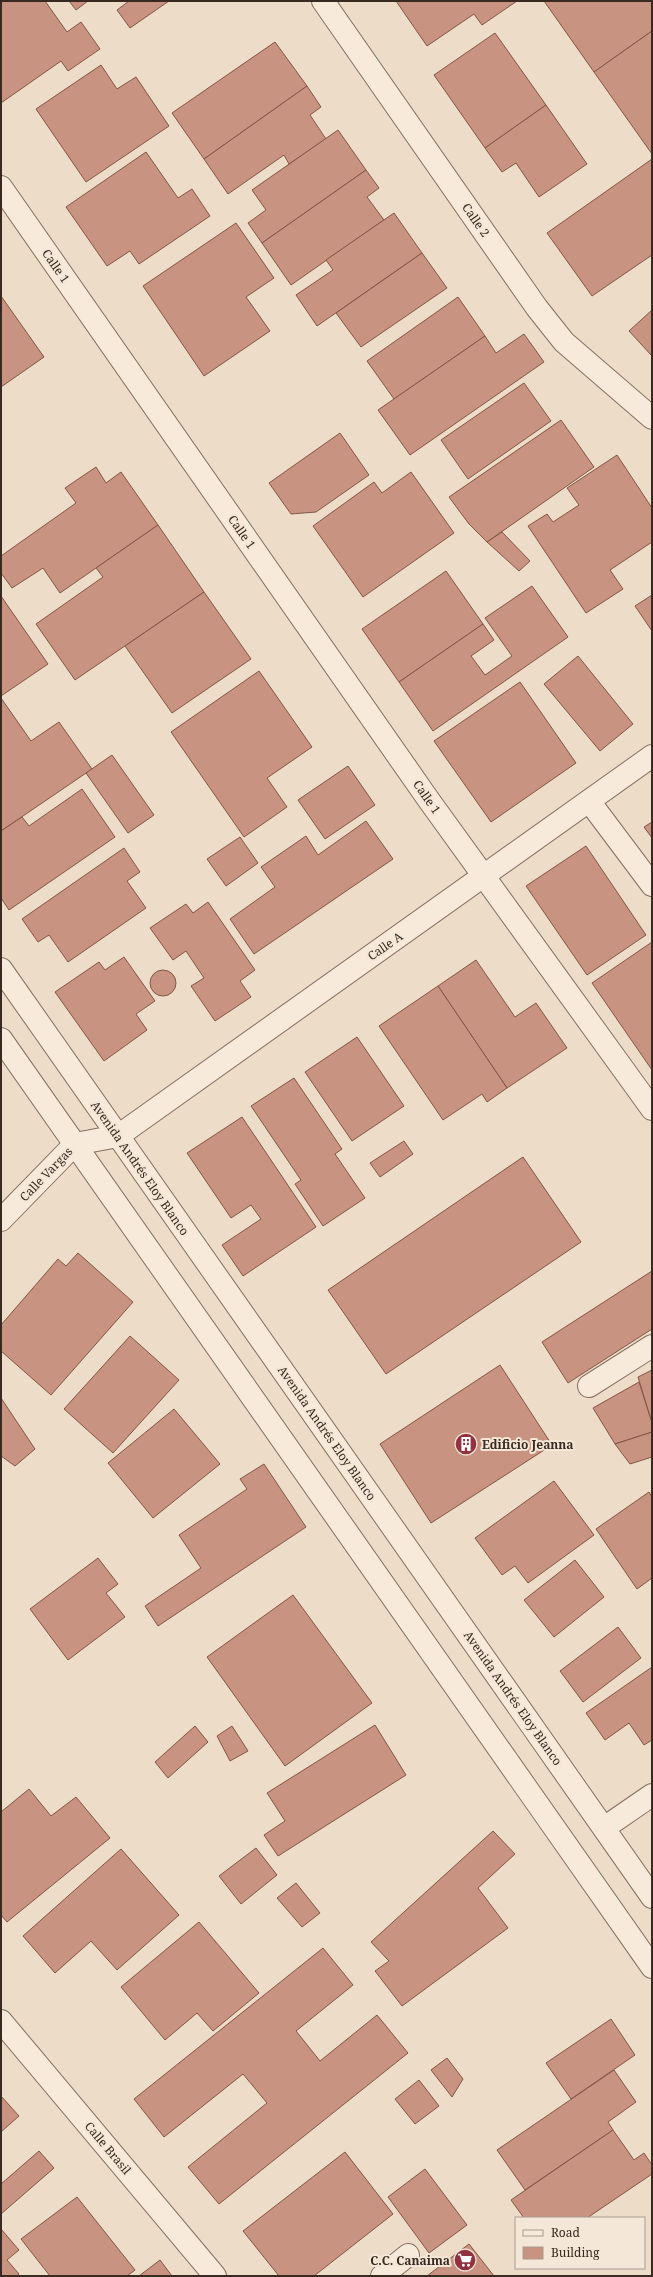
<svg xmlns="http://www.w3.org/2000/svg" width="653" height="2277" font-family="'Noto Serif',serif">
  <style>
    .building { fill: #c89380; stroke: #855545 }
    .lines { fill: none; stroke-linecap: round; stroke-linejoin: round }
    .minor-casing { stroke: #876e5e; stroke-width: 24 }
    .minor { stroke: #f7eadb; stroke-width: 22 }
    .labels { text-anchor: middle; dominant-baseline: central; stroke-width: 4; stroke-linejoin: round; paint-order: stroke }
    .street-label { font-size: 12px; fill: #382921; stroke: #f4e7d7 }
    .poi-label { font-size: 12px; font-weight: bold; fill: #382921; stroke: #f4e7d7; text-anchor: start }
  </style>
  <rect width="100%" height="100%" fill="#ecdcc8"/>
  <g class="building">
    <path d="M1 1H45L67 32 81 22 100 49 68 71 61 61 1 103Z"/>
    <path d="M69 1H88L76 10Z"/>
    <path d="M129 1H169L130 28 117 10Z"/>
    <path d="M396 1H517L482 25 474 14 427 46Z"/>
    <path d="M544 1H652V31L594 72Z"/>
    <path d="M652 31V154L594 72Z"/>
    <path d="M495 33 546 105 485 148 434 75Z"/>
    <path d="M275 42 307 86 204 159 172 113Z"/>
    <path d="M101 65 117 89 136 77 169 126 86 182 36 109Z"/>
    <path d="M307 86 321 107 310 115 326 139 289 164 284 155 228 194 204 159Z"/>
    <path d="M546 105 587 164 539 197 516 163 502 172 485 148Z"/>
    <path d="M338 130 366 170 262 243 248 223 266 210 252 190Z"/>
    <path d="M146 152 178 198 192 189 210 216 139 264 130 251 107 266 66 207Z"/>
    <path d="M652 159V255L592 296 547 233Z"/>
    <path d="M366 170 379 188 367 197 384 220 291 285 262 243Z"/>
    <path d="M394 213 422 253 317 326 296 295 333 270 326 260Z"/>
    <path d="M236 223 274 278 246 297 270 331 204 376 143 286Z"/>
    <path d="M422 253 447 288 361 347 336 313Z"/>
    <path d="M1 296 44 357 1 387Z"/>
    <path d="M458 297 485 336 394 399 367 361Z"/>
    <path d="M652 310V356L629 331Z"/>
    <path d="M524 334 544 362 410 455 378 410 485 336 496 353Z"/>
    <path d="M524 383 551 421 468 479 441 440Z"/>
    <path d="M561 420 594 467 487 542 469 524 449 497Z"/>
    <path d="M340 433 369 475 316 512 291 514 269 483Z"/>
    <path d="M617 455 652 508V542L610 570 623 589 586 613 528 526 547 514 553 522 579 505 567 488Z"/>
    <path d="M96 467 106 483 121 472 158 525 60 593 43 568 12 588 1 573V556L76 503 65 488Z"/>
    <path d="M411 472 454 533 363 597 313 526 374 482 382 493Z"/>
    <path d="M158 525 204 592 75 680 36 624 103 577 96 568Z"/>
    <path d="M502 532 530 561 519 571 487 542Z"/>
    <path d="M446 571 483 624 399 682 362 629Z"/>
    <path d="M532 586 568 637 433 731 399 682 483 624 494 640 471 656 485 675 512 656 485 618Z"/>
    <path d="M204 592 251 659 172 713 125 646Z"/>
    <path d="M652 595V631L635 606Z"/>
    <path d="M1 596 48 664 1 696Z"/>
    <path d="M578 656 633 724 600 751 544 684Z"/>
    <path d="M259 671 312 747 267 778 287 807 244 837 171 732Z"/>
    <path d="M520 682 576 763 491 822 434 741Z"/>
    <path d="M1 698 31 741 59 722 92 769 1 831Z"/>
    <path d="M112 755 154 815 128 833 86 773Z"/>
    <path d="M348 766 375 805 325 839 298 800Z"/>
    <path d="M82 789 115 837 9 910 1 898V831L22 817 29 826Z"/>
    <path d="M366 821 393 859 254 954 230 919 275 887 261 867 306 836 318 855Z"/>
    <path d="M652 822V838L644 827Z"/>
    <path d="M240 837 258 863 226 886 207 859Z"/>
    <path d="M586 846 646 935 587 975 526 886Z"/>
    <path d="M124 848 140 872 127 881 146 908 68 962 49 935 38 942 22 919Z"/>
    <path d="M208 902 255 970 240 981 251 997 215 1021 191 986 204 978 186 951 173 960 150 928 186 904 193 913Z"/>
    <path d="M652 942V1070L592 983Z"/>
    <path d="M124 957 155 1001 136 1014 147 1030 104 1061 55 992 99 962 105 970Z"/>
    <path d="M476 960 515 1017 536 1003 567 1048 507 1088 438 986Z"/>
    <circle cx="163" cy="983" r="13"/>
    <path d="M438 986 507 1088 487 1102 482 1094 443 1120 379 1026Z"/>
    <path d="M357 1037 404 1106 352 1141 305 1072Z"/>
    <path d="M294 1078 342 1149 335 1154 365 1198 323 1226 295 1184 301 1180 251 1106Z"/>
    <path d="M242 1117 316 1227 243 1276 222 1245 261 1219 251 1205 231 1218 187 1153Z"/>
    <path d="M404 1141 413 1154 380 1177 370 1163Z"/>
    <path d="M523 1157 581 1242 386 1374 328 1290Z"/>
    <path d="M78 1253 133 1302 51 1395 1 1351V1325L58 1259 66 1266Z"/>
    <path d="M652 1271V1329L568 1383 542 1342Z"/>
    <path d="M130 1336 179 1380 113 1453 64 1409Z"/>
    <path d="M500 1365 552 1445 431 1523 380 1444Z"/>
    <path d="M652 1370V1423L638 1377Z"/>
    <path d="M639 1382 652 1423V1432L615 1444 593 1408Z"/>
    <path d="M1 1398 35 1449 15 1466 1 1456Z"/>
    <path d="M174 1409 220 1464 153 1518 108 1463Z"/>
    <path d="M652 1432V1457L630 1464 615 1444Z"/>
    <path d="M264 1464 306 1527 158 1626 145 1606 201 1568 179 1535 247 1489 240 1479Z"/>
    <path d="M554 1481 594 1535 528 1583 515 1566 502 1575 475 1538Z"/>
    <path d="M649 1492 652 1497V1578L637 1589 596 1529Z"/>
    <path d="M98 1558 118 1584 106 1593 125 1617 68 1660 30 1609Z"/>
    <path d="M575 1560 604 1597 554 1637 524 1600Z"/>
    <path d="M293 1595 372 1703 285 1766 207 1657Z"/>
    <path d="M618 1627 641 1658 583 1702 560 1671Z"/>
    <path d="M652 1667V1740L644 1745 629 1723 605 1740 586 1713Z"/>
    <path d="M375 1725 406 1775 278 1856 264 1835 285 1821 267 1793Z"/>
    <path d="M195 1726 208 1742 168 1778 155 1762Z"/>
    <path d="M232 1726 248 1751 230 1761 217 1736Z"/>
    <path d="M29 1789 51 1816 76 1797 110 1838 7 1922 1 1915V1812Z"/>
    <path d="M493 1831 515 1854 478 1888 508 1928 402 2006 375 1971 389 1961 371 1942Z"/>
    <path d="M256 1848 277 1875 241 1904 219 1876Z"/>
    <path d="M121 1849 179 1915 117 1970 91 1941 55 1973 23 1936Z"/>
    <path d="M296 1883 320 1913 302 1927 277 1898Z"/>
    <path d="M199 1922 259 1993 213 2031 197 2013 165 2040 121 1987Z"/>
    <path d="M323 1948 353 1985 296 2031 320 2061 377 2015 408 2053 219 2204 188 2167 267 2103 243 2074 164 2137 134 2099Z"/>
    <path d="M611 2019 635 2055 571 2099 546 2063Z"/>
    <path d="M447 2058 463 2079 452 2097 431 2070Z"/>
    <path d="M614 2070 636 2102 608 2122 613 2130 525 2190 497 2150Z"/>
    <path d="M419 2080 439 2106 415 2124 395 2099Z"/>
    <path d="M1 2096 19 2116 1 2132Z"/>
    <path d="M613 2130 634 2160 644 2153 652 2165V2174L587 2218H524L511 2200Z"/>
    <path d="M39 2151 54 2168 1 2214V2184Z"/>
    <path d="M345 2152 393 2214 314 2276H279L243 2231Z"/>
    <path d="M425 2169 467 2225 429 2253 388 2197Z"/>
    <path d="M77 2197 135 2270 127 2276H50L21 2239Z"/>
    <path d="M1 2229 19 2250 7 2260 19 2274 17 2276H1Z"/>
    <path d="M469 2244 494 2276H427Z"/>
    <path d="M160 2260 172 2276H139Z"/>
  </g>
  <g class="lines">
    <g class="minor-casing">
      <g id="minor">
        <path d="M323 1 537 308 564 342 652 418"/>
        <path d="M1 187 428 799 652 1109"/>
        <path d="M589 801 652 885"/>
        <path d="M1 969 652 1897"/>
        <path d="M1 1039 652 1967"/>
        <path d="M1 1220 75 1144 118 1136 652 756"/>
        <path d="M589 1386 652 1346"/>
        <path d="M604 1828 652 1795"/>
        <path d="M1 2021 215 2276"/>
        <path d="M382 2276 408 2255"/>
      </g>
    </g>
    <use href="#minor" class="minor"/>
  </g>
  <defs>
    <g id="building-disc" transform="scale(1.15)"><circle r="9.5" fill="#923241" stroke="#f4e7d7"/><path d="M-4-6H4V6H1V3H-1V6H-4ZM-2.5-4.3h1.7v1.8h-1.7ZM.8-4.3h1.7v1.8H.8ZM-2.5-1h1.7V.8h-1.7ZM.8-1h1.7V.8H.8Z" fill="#fff"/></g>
    <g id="supermarket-disc" transform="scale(1.15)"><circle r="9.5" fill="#923241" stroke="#f4e7d7"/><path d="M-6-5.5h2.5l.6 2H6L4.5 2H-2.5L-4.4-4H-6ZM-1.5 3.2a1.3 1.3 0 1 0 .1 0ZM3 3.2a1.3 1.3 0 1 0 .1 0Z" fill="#fff"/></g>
  </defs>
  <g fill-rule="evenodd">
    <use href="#building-disc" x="466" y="1444"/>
    <use href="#supermarket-disc" x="465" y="2260"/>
  </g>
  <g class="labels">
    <g class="street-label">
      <text transform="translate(476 220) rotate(55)">Calle 2</text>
      <text transform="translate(56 266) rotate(55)">Calle 1</text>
      <text transform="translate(242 532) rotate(55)">Calle 1</text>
      <text transform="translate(427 797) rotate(55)">Calle 1</text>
      <text transform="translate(385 946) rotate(-35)">Calle A</text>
      <text transform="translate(140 1168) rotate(55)">Avenida Andrés Eloy Blanco</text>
      <text transform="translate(46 1174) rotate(-46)">Calle Vargas</text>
      <text transform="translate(327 1433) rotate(55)">Avenida Andrés Eloy Blanco</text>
      <text transform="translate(513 1698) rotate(55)">Avenida Andrés Eloy Blanco</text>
      <text transform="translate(108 2148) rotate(50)">Calle Brasil</text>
    </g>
    <g class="poi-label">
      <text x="482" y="1444">Edificio Jeanna</text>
      <text x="450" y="2260" text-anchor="end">C.C. Canaima</text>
    </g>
  </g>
  <rect width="653" height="2277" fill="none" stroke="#382921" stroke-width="4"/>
  <rect x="515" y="2217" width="130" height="52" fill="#f4e7d7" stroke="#a99b8e"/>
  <rect x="523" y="2230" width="20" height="6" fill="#f7eadb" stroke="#a99b8e"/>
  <text x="551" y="2237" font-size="12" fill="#382921">Road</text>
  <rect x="523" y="2247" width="20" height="12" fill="#c89380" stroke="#a99b8e"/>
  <text x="551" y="2257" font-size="12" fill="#382921">Building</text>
</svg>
